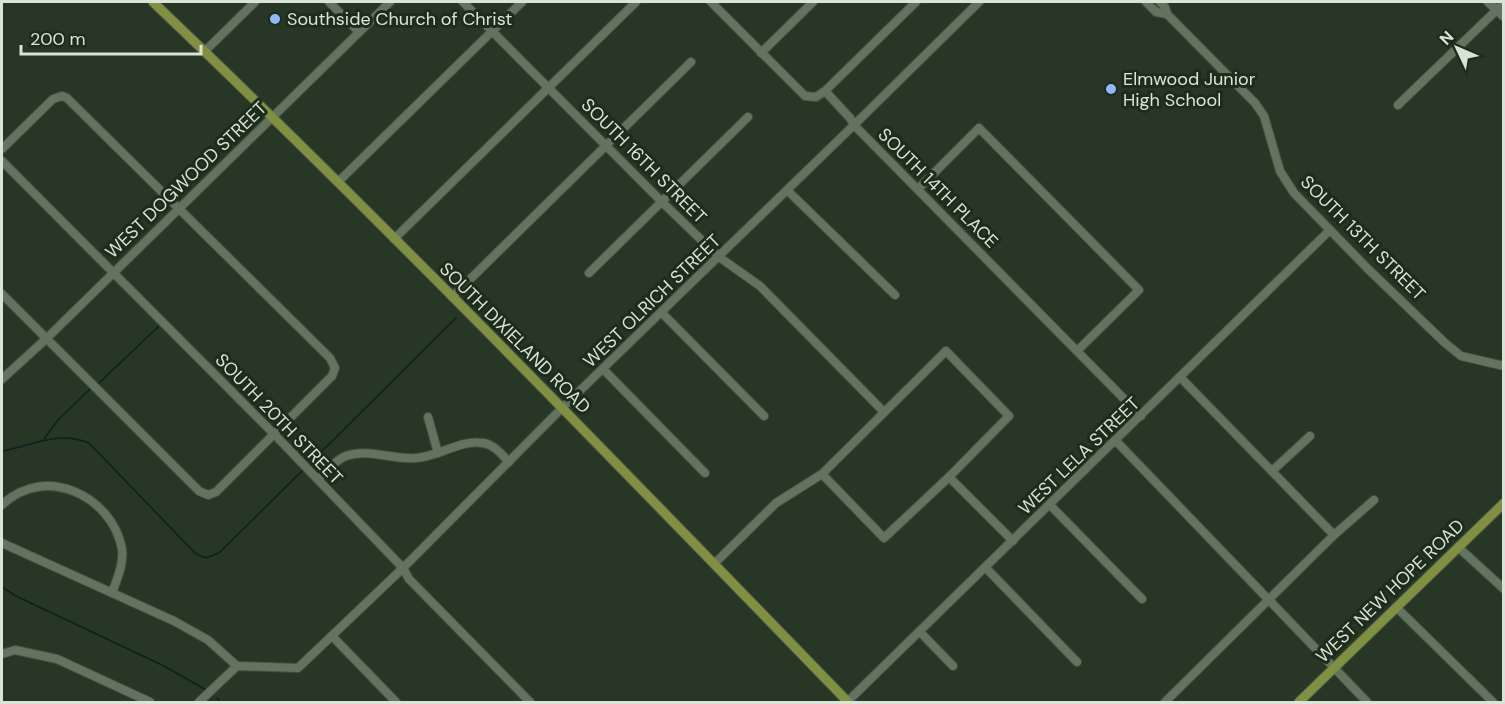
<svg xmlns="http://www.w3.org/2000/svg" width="1505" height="704" font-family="'DM Sans',sans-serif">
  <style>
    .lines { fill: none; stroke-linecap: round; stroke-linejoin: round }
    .stream { stroke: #0f1f1e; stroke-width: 1.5 }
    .minor-casing { stroke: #445042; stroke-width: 10 }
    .major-casing { stroke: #445042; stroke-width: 11 }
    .minor { stroke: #637360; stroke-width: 8 }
    .major { stroke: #808f42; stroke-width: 9 }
    .poi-dot { fill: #93b7fd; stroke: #1e2c1b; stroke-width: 2 }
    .labels { text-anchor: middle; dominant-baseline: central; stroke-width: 6; stroke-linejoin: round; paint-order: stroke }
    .poi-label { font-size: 18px; fill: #d9e3d8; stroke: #1e2c1b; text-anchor: start }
    .street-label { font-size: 18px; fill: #d9e3d8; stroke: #1e2c1b }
  </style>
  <rect width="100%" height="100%" fill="#273625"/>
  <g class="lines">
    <g class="stream">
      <path d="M98 384 159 326"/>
      <path d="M44 439 58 420 90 389"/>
      <path d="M2 451C34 446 56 430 89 443L196 554 206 558 219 553 304 469"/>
      <path d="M307 466 456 318"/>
      <path d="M2 587 16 596 164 666 208 691"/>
      <path d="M217 698 220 702"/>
    </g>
    <g class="minor-casing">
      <g id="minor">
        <path d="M329 2 359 32"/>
        <path d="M463 2 662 202 719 257 760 286 884 412"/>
        <path d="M711 2 805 96 816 97 825 91 850 118 854 125 1141 416"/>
        <path d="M1146 2 1156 12 1167 14"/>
        <path d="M1160 2 1165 7 1167 14 1255 103 1264 116 1280 171 1294 193 1368 269 1444 342 1461 356 1504 366"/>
        <path d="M1488 2 1504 17"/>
        <path d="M205 51 255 2"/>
        <path d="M761 53 813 2"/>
        <path d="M825 91 916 2"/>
        <path d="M1398 105 1504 3"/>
        <path d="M2 149 53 99 62 96 67 98 330 358 335 368 332 376 216 492 208 495 199 491 2 294"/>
        <path d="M2 161 274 434 403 568 409 579 530 702"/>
        <path d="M338 182 522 2"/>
        <path d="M918 189 979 128 1139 290 1078 350"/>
        <path d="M787 190 895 295"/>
        <path d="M394 239 636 2"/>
        <path d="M589 273 748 117"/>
        <path d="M452 297 691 62"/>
        <path d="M662 313 764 416"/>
        <path d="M603 369 705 473"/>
        <path d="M1180 377 1334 535"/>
        <path d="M2 379 46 339 390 2"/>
        <path d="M428 417 438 453"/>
        <path d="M1116 441 1367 702"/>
        <path d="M1272 471 1310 436"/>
        <path d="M949 477 1013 541"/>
        <path d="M318 479C327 471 335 460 346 456 368 448 393 460 416 458 438 457 461 439 483 443 495 445 501 454 509 462"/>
        <path d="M2 505C44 464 112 495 122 549 124 564 117 579 112 593"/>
        <path d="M1050 505 1142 599"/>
        <path d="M2 543 174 621 208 640 237 666"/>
        <path d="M1458 547 1504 589"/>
        <path d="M714 564 776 503 822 474 946 351 1009 416 949 477 884 538 822 474"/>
        <path d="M986 568 1077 662"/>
        <path d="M1396 607 1493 702"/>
        <path d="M920 632 953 666"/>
        <path d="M332 636 396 702"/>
        <path d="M2 654 15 650 57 659 150 702"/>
        <path d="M199 702 237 666 298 668 403 568 561 409 854 125 979 2"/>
        <path d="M847 702 1330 230"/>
        <path d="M1165 702 1334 535 1374 500"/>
      </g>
    </g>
    <g class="major-casing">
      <g id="major">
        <path d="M153 2C391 229 619 466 848 702"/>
        <path d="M1299 702 1504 503"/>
      </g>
    </g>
    <use href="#minor" class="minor"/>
    <use href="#major" class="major"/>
  </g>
  <g class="poi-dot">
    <circle cx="275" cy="19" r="6"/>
    <circle cx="1111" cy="89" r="6"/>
  </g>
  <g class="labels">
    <g class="poi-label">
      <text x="287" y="19">Southside Church of Christ</text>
      <text x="1123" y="79">Elmwood Junior<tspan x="1123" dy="21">High School</tspan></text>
    </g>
    <g class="street-label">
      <text transform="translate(644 161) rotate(45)">SOUTH 16TH STREET</text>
      <text transform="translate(186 180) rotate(-44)">WEST DOGWOOD STREET</text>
      <text transform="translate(938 188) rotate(45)">SOUTH 14TH PLACE</text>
      <text transform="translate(1363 238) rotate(45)">SOUTH 13TH STREET</text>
      <text transform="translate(652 301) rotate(-44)">WEST OLRICH STREET</text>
      <text transform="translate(515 338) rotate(45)">SOUTH DIXIELAND ROAD</text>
      <text transform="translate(279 419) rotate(46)">SOUTH 20TH STREET</text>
      <text transform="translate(1079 456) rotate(-44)">WEST LELA STREET</text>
      <text transform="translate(1390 591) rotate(-44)">WEST NEW HOPE ROAD</text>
    </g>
  </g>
  <rect width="1505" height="704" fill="none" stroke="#d9e3d8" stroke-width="6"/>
  <g transform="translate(1457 48) rotate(314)" stroke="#1e2c1b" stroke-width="4.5" paint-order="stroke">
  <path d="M0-4.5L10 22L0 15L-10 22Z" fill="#d9e3d8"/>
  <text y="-9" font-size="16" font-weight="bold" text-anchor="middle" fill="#d9e3d8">N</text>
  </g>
  <path d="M21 45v9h180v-9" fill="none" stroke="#d9e3d8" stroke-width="3"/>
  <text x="30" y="45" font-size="18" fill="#d9e3d8" stroke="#1e2c1b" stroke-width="4.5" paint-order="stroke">200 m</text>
</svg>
